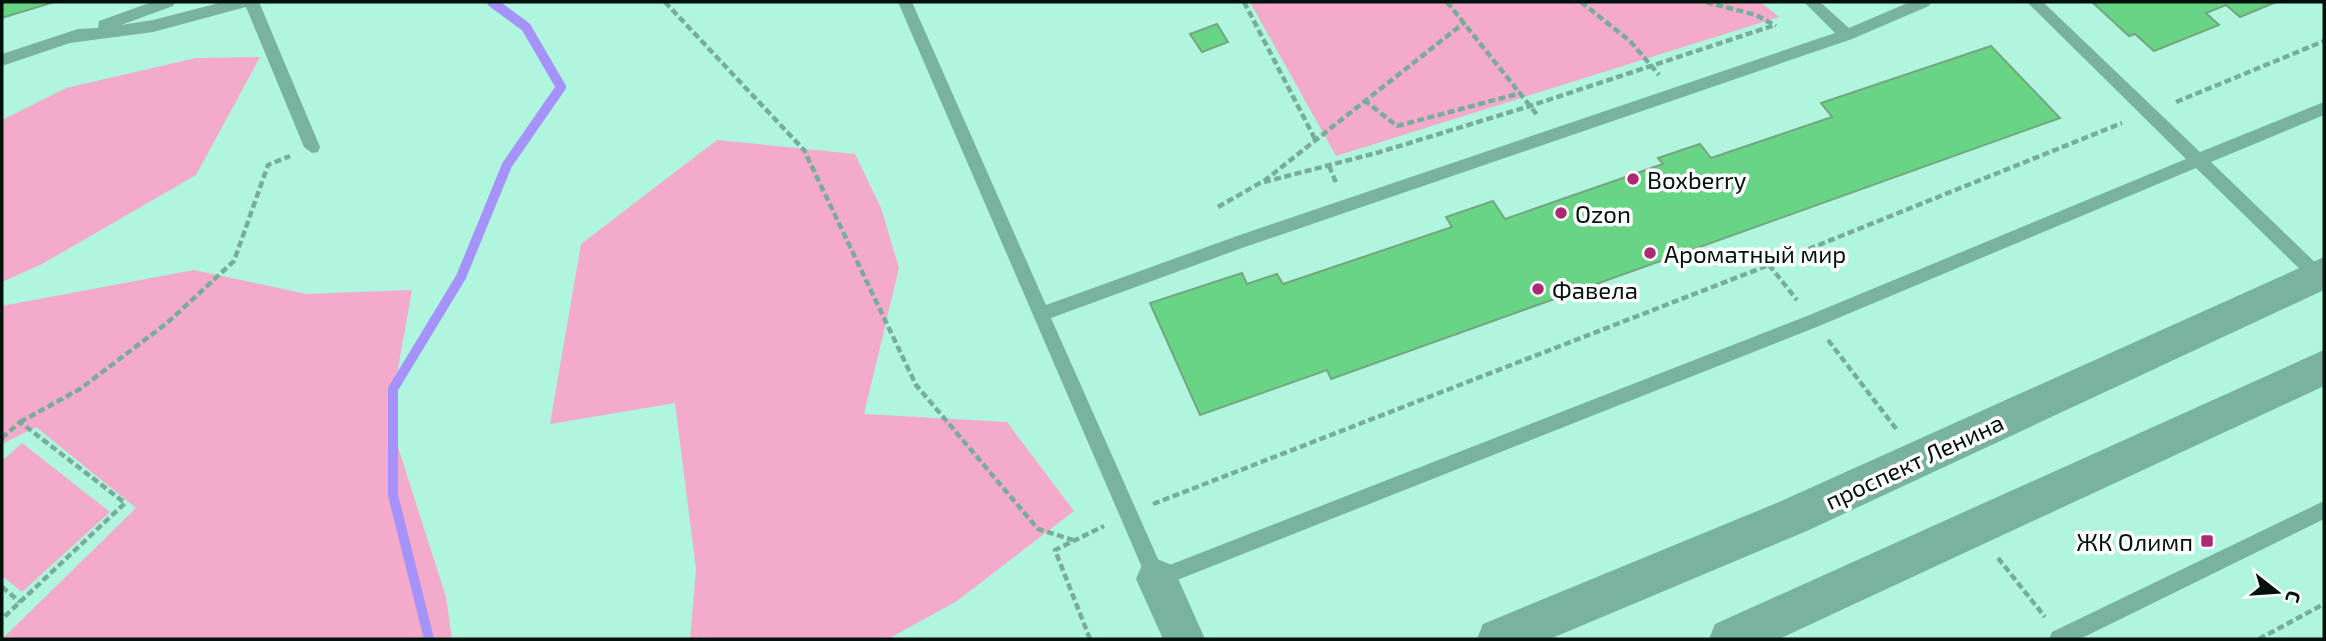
<svg xmlns="http://www.w3.org/2000/svg" width="2326" height="641" font-family="'Exo 2',sans-serif">
  <style>
    .green { fill: #f4aacb }
    .lines { fill: none; stroke-linecap: round; stroke-linejoin: round }
    .stream { stroke: #a592fa; stroke-width: 10 }
    .building { fill: #68d486; stroke: #75a680; stroke-width: 2 }
    .path { stroke: #78ad9a; stroke-width: 4.5; stroke-dasharray: 7 3.5; stroke-linecap: butt }
    .service { fill: #79b39f; fill-rule: evenodd }
    .minor { fill: #79b39f; fill-rule: evenodd }
    .tertiary { fill: #79b39f; fill-rule: evenodd }
    .poi-dot { fill: #ac2973; stroke: #fff; stroke-width: 2.5 }
    .labels { text-anchor: middle; dominant-baseline: central; stroke-width: 7; stroke-linejoin: round; paint-order: stroke }
    .poi-label { font-size: 24px; fill: #00120b; stroke: #fff; text-anchor: start }
    .street-label { font-size: 24px; fill: #00120b; stroke: #fff }
  </style>
  <rect width="100%" height="100%" fill="#b0f5dd"/>
  <g class="green">
    <path d="M1250 2H1760L1779 17 1336 156Z"/>
    <path d="M260 57 196 175 42 264 2 282V120L66 88 196 58Z"/>
    <path d="M717 140 855 154 881 208 899 268 864 414 1007 422 1074 511 957 601 888 639H690L696 569 675 403 550 424 581 244Z"/>
    <path d="M194 270 306 294 412 290 389 419 446 597 452 639H2L136 508 36 427 2 444V306Z"/>
    <path d="M22 443 110 512 22 592 2 576V461Z"/>
  </g>
  <g class="lines">
    <path class="stream" d="M429 639 393 495V389L461 277 507 165 561 87 526 27 492 2"/>
  </g>
  <g class="building">
    <path d="M2 2H54L2 18Z"/>
    <path d="M2092 2H2276L2240 17 2226 5 2206 13 2219 25 2154 51 2135 34 2129 36Z"/>
    <path d="M1217 24 1228 42 1202 52 1190 34Z"/>
    <path d="M1991 46 2060 118 1331 379 1327 370 1200 415 1150 303 1242 273 1247 284 1277 274 1283 284 1452 227 1446 217 1493 201 1505 219 1663 164 1658 158 1700 144 1711 158 1832 117 1821 103Z"/>
  </g>
  <g class="lines">
    <g class="path">
      <path d="M665 2 804 150 916 385 1038 529 1073 540"/>
      <path d="M1244 2 1315 139"/>
      <path d="M1447 2 1538 116"/>
      <path d="M1581 2 1630 41 1659 75"/>
      <path d="M1706 2 1756 15 1776 26"/>
      <path d="M1364 100 1397 126 1521 93"/>
      <path d="M2176 102 2324 41"/>
      <path d="M1329 166 1337 185"/>
      <path d="M1264 181 1465 22"/>
      <path d="M1218 207 1260 183 1380 152 1530 106 1775 25"/>
      <path d="M1769 265 1797 300"/>
      <path d="M1828 340 1897 430"/>
      <path d="M20 422 80 389 167 323 234 261 268 165 290 156"/>
      <path d="M2 438 20 422 125 503 2 619"/>
      <path d="M1153 504 1769 265 2122 123"/>
      <path d="M1998 558 2045 617"/>
      <path d="M2 587 20 602"/>
      <path d="M1090 639 1055 550 1104 526"/>
      <path d="M2259 639 2324 604"/>
    </g>
    <g class="service">
      <path d="M152 2H175L173 6 121 25 153 20 223 2H259L320 147 318 152 312 153 304 147 246 7 153 32 70 43 2 66V54L78 29 98 28 99 21Z"/>
      <path d="M898 2H912L1046 305 1237 236 1835 33 1804 2H1820L1849 28 1910 2H1931L1929 6 1852 39 1242 248 1051 318 1162 568 1807 316 2186 159 2027 2H2043L2200 152 2324 102V115L2211 162 2324 271V281L2318 283 2312 281 2196 168 1819 326 1157 588 1150 586Z"/>
      <path d="M2324 501V519L2080 639H2049L2052 632Z"/>
    </g>
    <path class="minor" d="M1157 559 1172 565 1205 639H1163L1136 579 1142 565Z"/>
    <g class="tertiary">
      <path d="M2324 257V290L1809 530 1550 639H1477L1483 624 1779 502Z"/>
      <path d="M2324 350V386L1779 639H1709L1715 624Z"/>
    </g>
  </g>
  <g class="poi-dot">
    <circle cx="1633" cy="179" r="7"/>
    <circle cx="1561" cy="213" r="7"/>
    <circle cx="1650" cy="253" r="7"/>
    <circle cx="1538" cy="289" r="7"/>
    <rect x="2200" y="534" width="14" height="14" rx="3.5"/>
  </g>
  <g class="labels">
    <g class="poi-label">
      <text x="1647" y="179">Boxberry</text>
      <text x="1575" y="213">Ozon</text>
      <text x="1664" y="253">Ароматный мир</text>
      <text x="1552" y="289">Фавела</text>
      <text x="2193" y="541" text-anchor="end">ЖК Олимп</text>
    </g>
    <g class="street-label">
      <text transform="translate(1914 461) rotate(-25)">проспект Ленина</text>
    </g>
  </g>
  <rect width="2326" height="641" fill="none" stroke="#00120b" stroke-width="7"/>
  <g transform="translate(2277 592) rotate(107)" stroke="#ffffff" stroke-width="5" paint-order="stroke">
  <path d="M0-5L12 26L0 18L-12 26Z" fill="#00120b"/>
  <text y="-10" font-size="19" font-weight="bold" text-anchor="middle" fill="#00120b">С</text>
  </g>
</svg>
